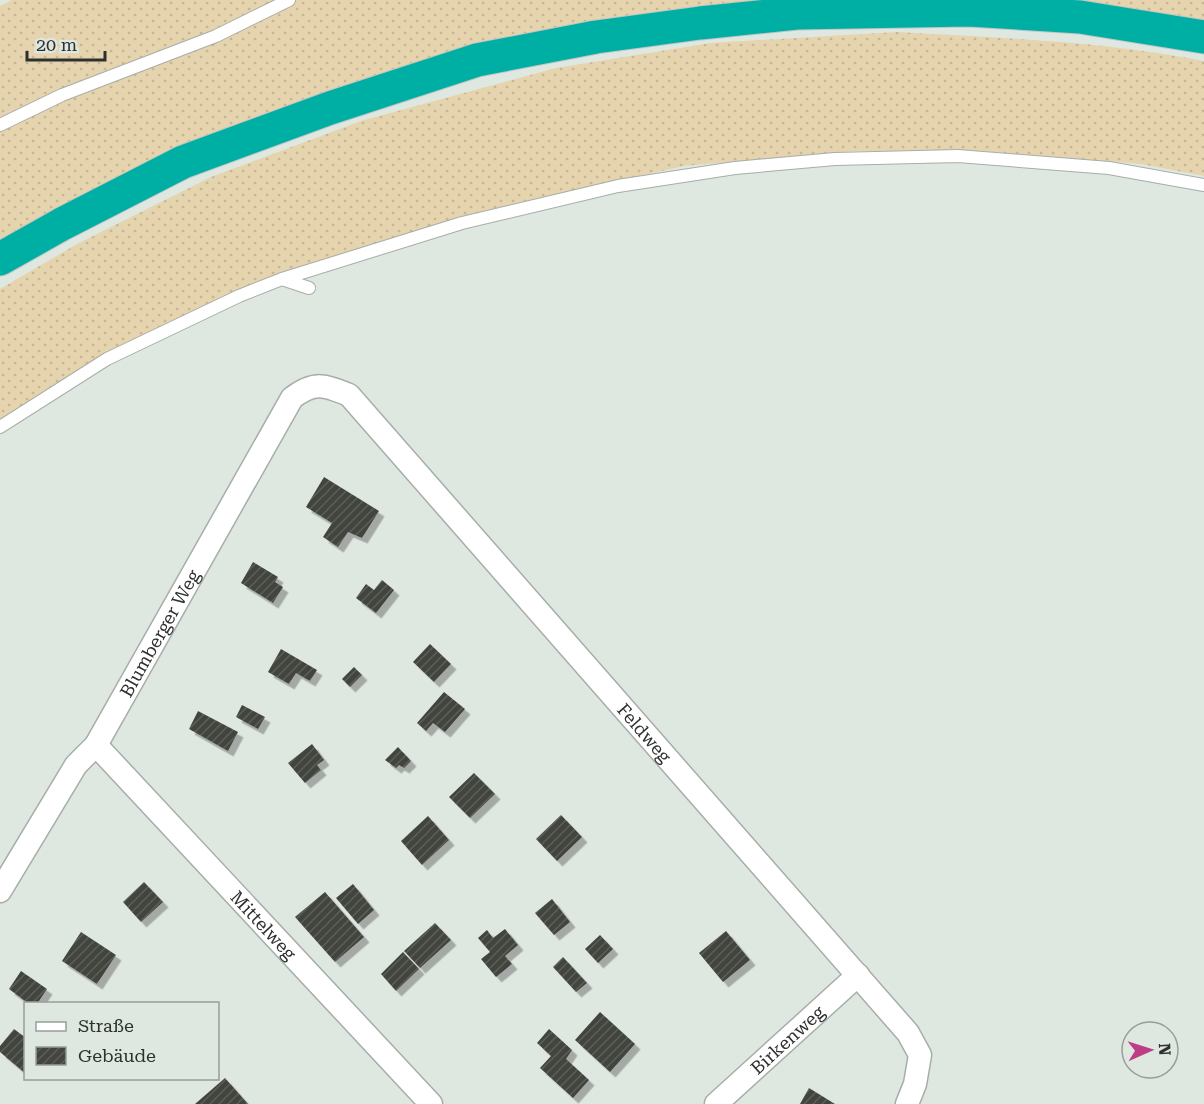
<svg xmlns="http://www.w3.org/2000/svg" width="1204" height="1104" font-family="'Roboto Serif',serif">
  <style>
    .grass { fill: url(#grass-dots) }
    .building { fill: url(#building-hatch); filter: url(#shadow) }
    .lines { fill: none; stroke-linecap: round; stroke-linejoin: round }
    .service-casing { stroke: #a7aea9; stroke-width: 14 }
    .minor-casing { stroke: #a7aea9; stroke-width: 25 }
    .motorway-casing { stroke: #c4c5c4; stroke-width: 35 }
    .service { stroke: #fff; stroke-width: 12 }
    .minor { stroke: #fff; stroke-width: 22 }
    .motorway { stroke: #00afa4; stroke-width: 33 }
    .labels { text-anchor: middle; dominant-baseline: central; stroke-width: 6; stroke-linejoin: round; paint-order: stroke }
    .street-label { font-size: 18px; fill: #2d302e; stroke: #dfe7e1 }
  </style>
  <defs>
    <pattern id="grass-dots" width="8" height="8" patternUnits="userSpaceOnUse" patternTransform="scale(1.5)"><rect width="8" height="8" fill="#e5d4ad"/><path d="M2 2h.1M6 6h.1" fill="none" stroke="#c5b695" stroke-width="1.8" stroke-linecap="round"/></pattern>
    <pattern id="building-hatch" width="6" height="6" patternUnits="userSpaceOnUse" patternTransform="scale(1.5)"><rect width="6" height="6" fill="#43453e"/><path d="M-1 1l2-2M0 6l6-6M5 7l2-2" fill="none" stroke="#5c5e58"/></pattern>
    <filter id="shadow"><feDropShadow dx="5.5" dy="5.5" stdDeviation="0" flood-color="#0004"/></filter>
  </defs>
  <rect width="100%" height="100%" fill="#dfe7e1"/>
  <g class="grass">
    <path d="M12 0H792L574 27 0 245V6Z"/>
    <path d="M1019 0H1204V22Z"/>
    <path d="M897 32C1000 38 1103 41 1204 61V176L1141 164 981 151H853L684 166 541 198 282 272 101 356 0 420V289L77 244 211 177 361 121 556 68 711 43Z"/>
  </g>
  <g class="building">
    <path d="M324 477 379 511 362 538 348 532 338 547 323 537 332 523 306 507Z"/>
    <path d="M253 562 278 577 275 582 283 587 273 603 241 583Z"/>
    <path d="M382 580 394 590 376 613 356 598 366 584 374 590Z"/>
    <path d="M430 644 451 664 434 682 413 662Z"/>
    <path d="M281 649 317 670 310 681 296 673 289 684 268 672Z"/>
    <path d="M354 667 362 675 350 687 342 679Z"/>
    <path d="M444 692 465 709 445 732 433 723 426 731 417 723Z"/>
    <path d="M242 705 265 717 258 729 236 717Z"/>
    <path d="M198 711 238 732 228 751 189 729Z"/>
    <path d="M312 744 324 760 317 765 321 770 305 783 288 763Z"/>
    <path d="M398 747 411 761 404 768 399 765 396 768 385 760Z"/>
    <path d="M474 773 495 794 470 818 449 797Z"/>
    <path d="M561 815 582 837 557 861 536 839Z"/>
    <path d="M428 816 449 840 422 865 401 841Z"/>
    <path d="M144 882 163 902 141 922 123 902Z"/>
    <path d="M353 884 374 910 358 924 336 898Z"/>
    <path d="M325 892 364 937 335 962 295 917Z"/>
    <path d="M552 899 570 922 554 935 535 913Z"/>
    <path d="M435 923 451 940 420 968 404 951Z"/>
    <path d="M505 929 518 945 505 956 512 964 496 977 481 959 490 952 478 938 487 930 493 938Z"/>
    <path d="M726 931 750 960 723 982 699 953Z"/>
    <path d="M81 932 116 955 97 984 62 961Z"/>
    <path d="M600 935 613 949 598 963 585 949Z"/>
    <path d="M403 952 419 969 396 991 381 974Z"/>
    <path d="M563 957 587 983 576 992 553 967Z"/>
    <path d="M21 971 47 989 37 1004H29L9 989Z"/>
    <path d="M600 1012 635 1044 610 1072 575 1040Z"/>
    <path d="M14 1029 26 1038V1074L0 1052V1046Z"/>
    <path d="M549 1029 572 1050 566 1059 589 1080 573 1098 540 1068 551 1056 537 1043Z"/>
    <path d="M225 1078 248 1104H195Z"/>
    <path d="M809 1088 835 1104H800Z"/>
  </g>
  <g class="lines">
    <g class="service-casing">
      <g id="service">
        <path d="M0 125 62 95 216 36 289 0"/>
        <path d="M282 279 309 288"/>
        <path d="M0 427 107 359 239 296 282 279 462 223 618 186 735 168 835 159 958 156 1109 168 1204 185"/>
      </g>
    </g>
    <g class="minor-casing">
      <g id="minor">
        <path id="s1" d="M96 745 431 1104"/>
        <path id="s2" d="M0 891 76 765 96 745 292 398C315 381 324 385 349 395L908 1033 920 1055 915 1084 907 1104"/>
        <path id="s3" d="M716 1104 858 975"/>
      </g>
    </g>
    <g class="motorway-casing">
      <path id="motorway" d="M0 259 62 224 183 162 330 108 477 60 596 37 700 23 797 13 969 10 1080 17 1204 37"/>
    </g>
    <use href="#service" class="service"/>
    <use href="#minor" class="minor"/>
    <use href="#motorway" class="motorway"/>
  </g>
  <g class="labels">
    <g class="street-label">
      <text stroke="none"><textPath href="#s2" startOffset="304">Blumberger Weg</textPath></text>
      <text stroke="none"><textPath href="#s2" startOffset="1084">Feldweg</textPath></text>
      <text stroke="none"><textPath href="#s1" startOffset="246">Mittelweg</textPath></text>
      <text stroke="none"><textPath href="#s3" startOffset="96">Birkenweg</textPath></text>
    </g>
  </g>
  <rect x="24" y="1002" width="195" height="78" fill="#dfe7e1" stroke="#989e99" stroke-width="1.5"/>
  <rect x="36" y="1022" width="30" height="9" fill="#ffffff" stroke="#989e99" stroke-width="1.5"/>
  <text x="78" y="1032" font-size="18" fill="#2d302e">Straße</text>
  <rect x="36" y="1047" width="30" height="18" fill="url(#building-hatch)" stroke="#989e99" stroke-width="1.5"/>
  <text x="78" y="1062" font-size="18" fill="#2d302e">Gebäude</text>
  <g transform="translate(1150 1050) rotate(87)"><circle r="28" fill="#dfe7e1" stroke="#989e99" stroke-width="1.5"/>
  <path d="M0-4.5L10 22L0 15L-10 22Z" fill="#be3d87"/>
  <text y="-9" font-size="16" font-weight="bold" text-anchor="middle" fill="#2d302e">N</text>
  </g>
  <path d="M27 51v9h78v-9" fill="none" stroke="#2d302e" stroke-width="3"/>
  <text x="36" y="51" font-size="18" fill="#2d302e" stroke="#dfe7e1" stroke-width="4.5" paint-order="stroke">20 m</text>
</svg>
